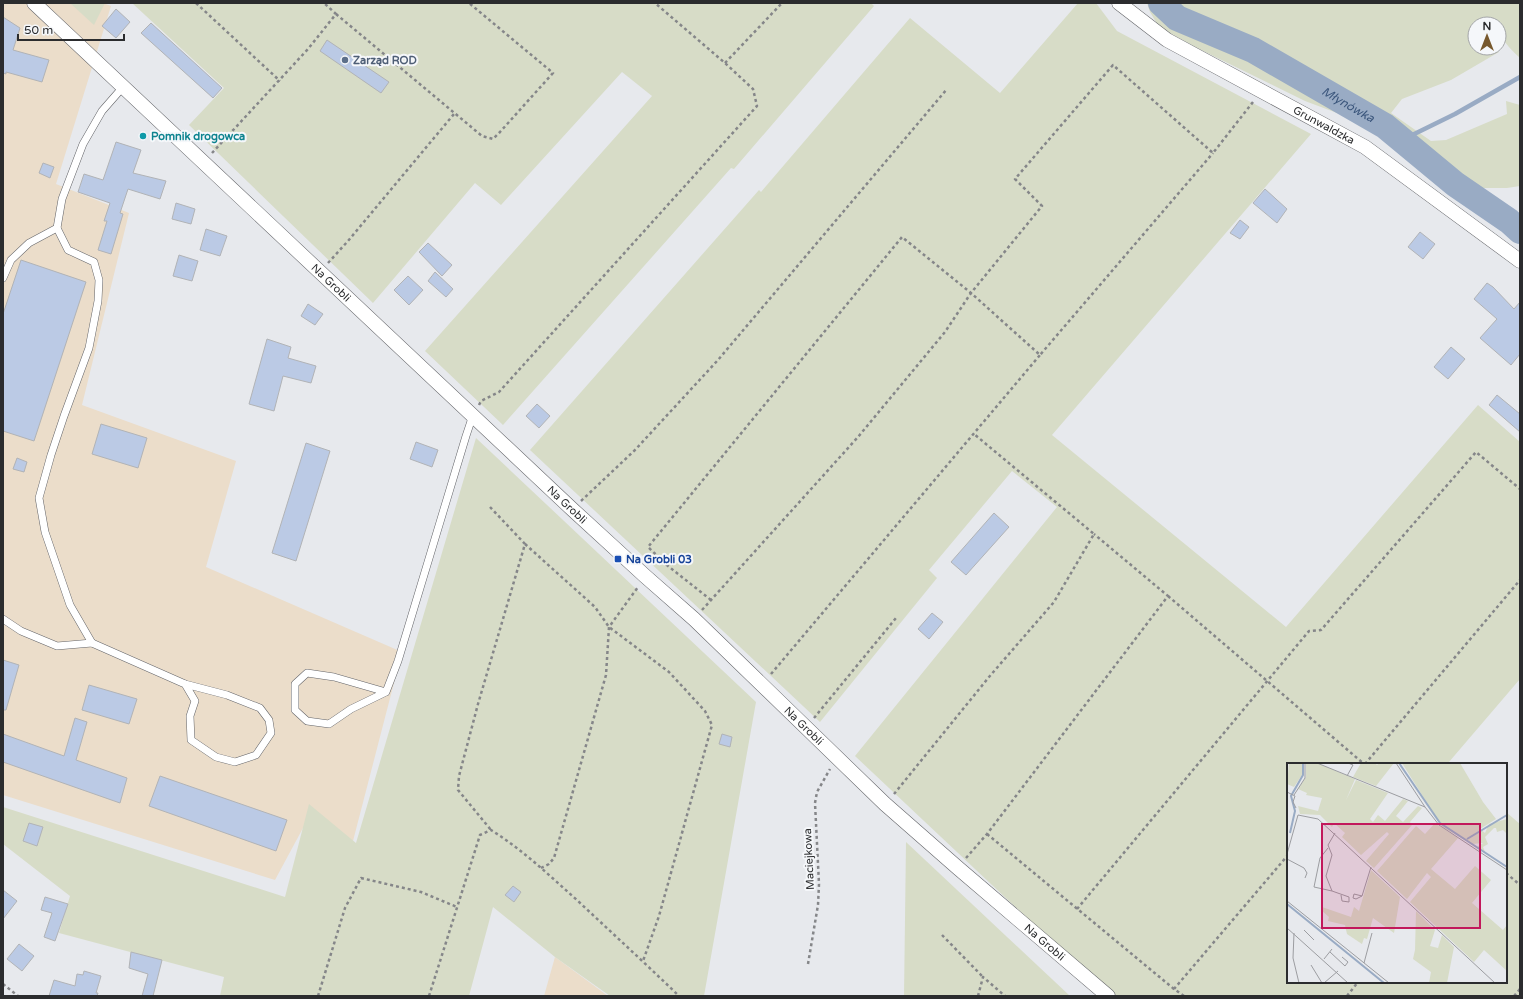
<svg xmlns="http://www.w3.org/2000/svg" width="1523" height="999" font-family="'Varela Round',sans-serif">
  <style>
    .industrial { fill: #ebddca }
    .green { fill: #d7dcc7 }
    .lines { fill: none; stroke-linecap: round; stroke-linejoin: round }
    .stream { stroke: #99abc4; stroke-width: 4.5 }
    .river { stroke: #99abc4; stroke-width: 26 }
    .building { fill: #bbcae5; stroke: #b1b3b6 }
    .lane-casing { stroke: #636468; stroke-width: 8 }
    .street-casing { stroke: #636468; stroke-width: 15 }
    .path { stroke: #858689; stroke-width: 2.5; stroke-dasharray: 3 3; stroke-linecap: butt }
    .lane { stroke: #fff; stroke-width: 7 }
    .street { stroke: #fff; stroke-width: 14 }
    .service-dot { fill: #5c6f8a; stroke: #f5f7fa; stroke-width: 1.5 }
    .culture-dot { fill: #0f9aa8; stroke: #f5f7fa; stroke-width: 1.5 }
    .transit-dot { fill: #1a4fb4; stroke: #f5f7fa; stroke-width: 1.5 }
    .labels { text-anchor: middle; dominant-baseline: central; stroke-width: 4; stroke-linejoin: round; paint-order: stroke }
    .service-label { font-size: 11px; font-weight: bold; fill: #4e5e75; stroke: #f5f7fa; text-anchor: start }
    .street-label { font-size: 11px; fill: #2b2c2e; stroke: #f5f7fa }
    .culture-label { font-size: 11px; font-weight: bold; fill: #0d838f; stroke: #f5f7fa; text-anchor: start }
    .transit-label { font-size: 11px; font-weight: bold; fill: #164399; stroke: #f5f7fa; text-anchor: start }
    .water-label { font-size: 12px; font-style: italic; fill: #3b567c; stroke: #f5f7fa }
    .inset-river { fill: none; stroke: #99abc4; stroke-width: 2 }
    .inset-road { fill: none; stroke: #9c9da1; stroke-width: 1 }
    .view { fill: #c2185b; fill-opacity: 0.15; stroke: #c2185b; stroke-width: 2 }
    .inset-edge { fill: none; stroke: #2b2c2e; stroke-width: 2 }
  </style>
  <rect width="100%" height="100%" fill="#e7e9ed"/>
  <g class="industrial">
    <path d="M3 3H103L111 6 56 184 129 213 82 405 236 461 206 567 402 652 353 841 303 828 275 880 3 795Z"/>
    <path d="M555 957 608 996H544Z"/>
  </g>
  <g class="green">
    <path d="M70 3H105L94 25Z"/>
    <path d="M132 3H871L874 6 734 169 731 168 503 425 425 351 652 96 622 72 501 205 475 183 373 303 189 125 224 88Z"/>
    <path d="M1078 3H1096L1117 31 1311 134 1052 435 1286 627 1478 405 1520 442V679L1449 762 1451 764H1288V982H1506V812L1520 824V996H1110L855 756 1057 507 1012 471 929 570 937 578 820 722 530 450 759 190 761 192 910 18 1000 93Z"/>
    <path d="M1147 3H1520V58C1510 49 1499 38 1499 24H1475V48H1494L1499 52 1451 80 1402 99 1391 113 1431 141 1446 140 1507 114 1506 101 1520 105V186L1507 188H1445L1369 125 1305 101 1197 48 1159 27 1150 12Z"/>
    <path d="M1520 213V237L1494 223Z"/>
    <path d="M476 438 756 702 704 996H610L555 957 493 907 469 996H220L224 977 59 933 70 896 3 844V807L285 897 309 804 356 843Z"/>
    <path d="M906 842 1070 996H904Z"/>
  </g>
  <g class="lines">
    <path class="stream" d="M1402 140 1455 114 1520 77"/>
    <path class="river" id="s1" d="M1161 3 1177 18 1253 50 1385 126 1455 184 1509 221 1520 231"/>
  </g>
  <g class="building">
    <path d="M116 9 130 22 116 38 102 26Z"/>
    <path d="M3 17 20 28 13 50 49 60 42 82 6 72V74L3 73Z"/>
    <path d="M151 23 222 88 213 98 141 33Z"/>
    <path d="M327 40 389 82 381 93 320 51Z"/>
    <path d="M116 142 141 150 133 173 166 181 160 199 128 189 120 213 123 214 111 254 98 250 107 221H104L110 203 78 192 84 174 103 180Z"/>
    <path d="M43 163 54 167 50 178 39 173Z"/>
    <path d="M1265 189 1287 209 1277 223 1253 203Z"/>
    <path d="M176 203 195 209 191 224 172 219Z"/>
    <path d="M1240 220 1249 227 1240 239 1230 233Z"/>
    <path d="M206 229 227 236 220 256 200 250Z"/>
    <path d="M1420 232 1435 244 1423 259 1408 247Z"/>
    <path d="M428 243 452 265 442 276 419 252Z"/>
    <path d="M179 255 198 261 192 281 173 276Z"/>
    <path d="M21 260 86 282 34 441 3 431V314Z"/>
    <path d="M435 272 453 289 446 297 428 281Z"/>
    <path d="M408 276 423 290 409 305 394 290Z"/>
    <path d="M1487 283 1493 287 1514 309 1520 302V354L1511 365 1480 338 1497 319 1474 299Z"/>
    <path d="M308 304 323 314 315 325 301 316Z"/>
    <path d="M267 339 291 347 288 358 316 366 311 383 283 376 274 411 249 404Z"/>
    <path d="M1451 347 1465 359 1448 379 1434 367Z"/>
    <path d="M1497 395 1520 414V432L1489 405Z"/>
    <path d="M537 404 550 416 539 428 526 416Z"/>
    <path d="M101 424 147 438 138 468 92 454Z"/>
    <path d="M416 442 438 450 432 467 410 459Z"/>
    <path d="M306 443 330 451 296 561 272 553Z"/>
    <path d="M17 458 27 462 24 472 13 469Z"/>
    <path d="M994 513 1009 527 966 575 951 562Z"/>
    <path d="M932 613 943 622 929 639 918 629Z"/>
    <path d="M3 660 19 665 6 710H3Z"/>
    <path d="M89 685 137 699 129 724 82 710Z"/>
    <path d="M75 718 87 722 76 760 127 778 120 803 3 762V734L64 756Z"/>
    <path d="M722 734 732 737 730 747 719 744Z"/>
    <path d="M160 776 287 820 276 851 149 806Z"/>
    <path d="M29 823 43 827 37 846 23 841Z"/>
    <path d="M513 886 521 892 514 902 505 895Z"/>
    <path d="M3 890 17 901 3 919Z"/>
    <path d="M45 897 68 904 55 941 44 937 52 913 41 910Z"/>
    <path d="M19 944 34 956 22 971 7 959Z"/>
    <path d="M131 952 162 960 153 996H142L148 974 129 968Z"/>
    <path d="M84 971 101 976 96 993H98L97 996H49L54 980 75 986 77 974 83 975Z"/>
  </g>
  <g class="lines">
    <g class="lane-casing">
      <g id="lane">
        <path d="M123 87 102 111 83 144 62 199 57 228 68 250 94 262 99 280 98 301 89 348 64 416 51 455 39 498 45 532 70 605 92 643 185 684 227 695 260 708 269 720 271 733 256 755 235 762 216 757 191 740 190 716 195 701 185 684"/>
        <path d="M3 278 11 260 29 243 57 228"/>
        <path d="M3 619 21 631 57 646 92 643"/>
        <path d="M386 692 334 677 307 673 295 684V710L307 721 329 724 351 709 386 692 398 661 466 436 473 415"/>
      </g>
    </g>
    <g class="street-casing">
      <g id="street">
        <path id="s2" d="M34 3 573 510 645 576 694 619 885 804 958 868 1108 996"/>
        <path id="s3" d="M1119 3 1167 40 1365 147 1520 261"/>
      </g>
    </g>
    <g class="path">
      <path d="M196 3 280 81"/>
      <path d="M336 14 482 136 493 139 500 132 553 73 469 3"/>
      <path d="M725 63 782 3"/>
      <path d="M212 153 308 49 336 14 324 3"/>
      <path d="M328 263 348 241 454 114"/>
      <path d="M479 405 481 401 499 392 757 106 753 89 725 63 655 3"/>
      <path d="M581 501 635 450 718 360 947 89"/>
      <path d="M490 507 525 544 478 704 459 776 458 790 491 830"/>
      <path d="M525 544 595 607 609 627 669 672 705 711 712 725 659 916 643 961"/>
      <path d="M1168 596 1364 764"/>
      <path d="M711 600 668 566 648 547 902 237 971 293 1040 355 1213 153"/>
      <path d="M702 610 858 437 945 332 971 293 1042 206 1015 179 1113 65 1213 153 1253 102"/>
      <path d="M771 674 1040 355"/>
      <path d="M814 718 896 618"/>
      <path d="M1365 764 1520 580"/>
      <path d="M894 794 989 677 1054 602 1094 534 974 434"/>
      <path d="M987 834 1174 989"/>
      <path d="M966 858 987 834 1168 596 1094 534"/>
      <path d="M541 868 549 864 554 858 606 675 609 627 638 587"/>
      <path d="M1506 873 1520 885"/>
      <path d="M1077 909 1309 631 1321 630 1476 452 1520 489"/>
      <path d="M942 935 983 977"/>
      <path d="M808 964 818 905 819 884 815 803 817 792 830 769"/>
      <path d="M3 984 18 996"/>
      <path d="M318 996 345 908 361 878 421 892 457 907"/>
      <path d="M429 996 480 835 491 830C523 850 550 876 578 901 612 933 646 964 679 996"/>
      <path d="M978 996 983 977 1005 996"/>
      <path d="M1184 996 1174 989 1288 855"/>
      <path d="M1347 996 1358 982"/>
      <path d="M1514 996 1520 989"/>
    </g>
    <use href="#lane" class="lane"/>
    <use href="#street" class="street"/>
  </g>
  <circle class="service-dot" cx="345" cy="60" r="4"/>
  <circle class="culture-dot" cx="143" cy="136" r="4"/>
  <rect class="transit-dot" x="614" y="555" width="8" height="8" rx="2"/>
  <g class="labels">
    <g class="service-label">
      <text x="353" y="60">Zarząd ROD</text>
    </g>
    <g class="street-label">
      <text stroke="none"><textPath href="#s3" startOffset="239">Grunwaldzka</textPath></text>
      <text stroke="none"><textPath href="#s2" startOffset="408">Na Grobli</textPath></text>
      <text stroke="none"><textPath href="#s2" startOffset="732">Na Grobli</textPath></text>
      <text stroke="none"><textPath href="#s2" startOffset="1056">Na Grobli</textPath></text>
      <text transform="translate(809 859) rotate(-93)">Maciejkowa</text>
      <text stroke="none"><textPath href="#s2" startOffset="1380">Na Grobli</textPath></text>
    </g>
    <g class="culture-label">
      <text x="151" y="136">Pomnik drogowca</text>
    </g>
    <g class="transit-label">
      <text x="626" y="559">Na Grobli 03</text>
    </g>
    <g class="water-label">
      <text stroke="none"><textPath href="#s1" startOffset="214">Młynówka</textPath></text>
    </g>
  </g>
  <g transform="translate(1287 763)">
    <rect width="220" height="220" fill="#e7e9ed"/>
    <path d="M2 0H15V12L7 24 0 21ZM19 0H30L68 16 59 37 69 17 101 30 83 56 86 59 91 52 98 58 116 36 121 38 109 53 116 59 131 43 135 45 123 59 125 62 87 105 79 98 102 71 100 69 74 92 55 74 58 70 47 60 45 64 33 52 13 51 11 43 31 48 35 35 19 32 20 30 11 26 19 14ZM74 0H88L90 2 92 0H107L89 23 66 14ZM115 0H173L196 39 209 56 193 66 198 70 202 61 220 56V71L216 67 210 69 209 65H207L198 74 201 81 196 84 199 91 190 84 196 80 185 81 155 64ZM148 60 171 75 144 106 168 126 188 103 204 117 185 140 216 167 220 162V208L197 187 187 199 123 139 144 114 140 110 120 136 90 108 129 63 138 71ZM84 107 113 134 107 170 86 155 80 176 77 175 75 181 60 171 58 162 41 158 42 154 34 147 35 144 64 154 67 144 72 148ZM129 148 148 167 143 183 151 185 155 172 167 184 160 220H142L144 209 126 196 128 187Z" fill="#d7dcc7"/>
    <path class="inset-river" d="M112 0 153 60 220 104M3 70 8 48 4 33 16 12V0M180 76 220 52M0 141 97 220"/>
    <path class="inset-road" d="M30 0 138 44 152 62 220 107M109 0 138 44M60 13 66 2 61 0M0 29 8 33 6 39 9 45M7 32 18 15V0M48 70 41 82 45 92 39 113 45 128 62 134V139L55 138 54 132M41 85 33 95 27 124 45 128M0 91 11 52 31 56 208 220M0 96 17 105 20 110 18 115M75 133 67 131 66 135 69 136 75 133 84 104M0 138 102 220M0 165 61 220M17 167 27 177M7 170 6 195 12 220M43 189 58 203 61 199 55 194M37 196 45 186M77 200 85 170M24 202 35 220M37 220 51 208"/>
    <path class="view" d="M35 61H193V165H35Z"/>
    <rect width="220" height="220" class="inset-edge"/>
  </g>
  <rect width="1523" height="999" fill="none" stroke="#2b2c2e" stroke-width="8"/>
  <g transform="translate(1487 36)"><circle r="19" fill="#f5f7fa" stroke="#a4a6a8"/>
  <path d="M0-3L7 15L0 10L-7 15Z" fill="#77582d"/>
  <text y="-6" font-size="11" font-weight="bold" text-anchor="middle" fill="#2b2c2e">N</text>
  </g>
  <path d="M18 34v6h106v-6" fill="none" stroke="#2b2c2e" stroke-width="2"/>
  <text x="24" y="34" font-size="12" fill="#2b2c2e" stroke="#f5f7fa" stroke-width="3" paint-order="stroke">50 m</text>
</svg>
